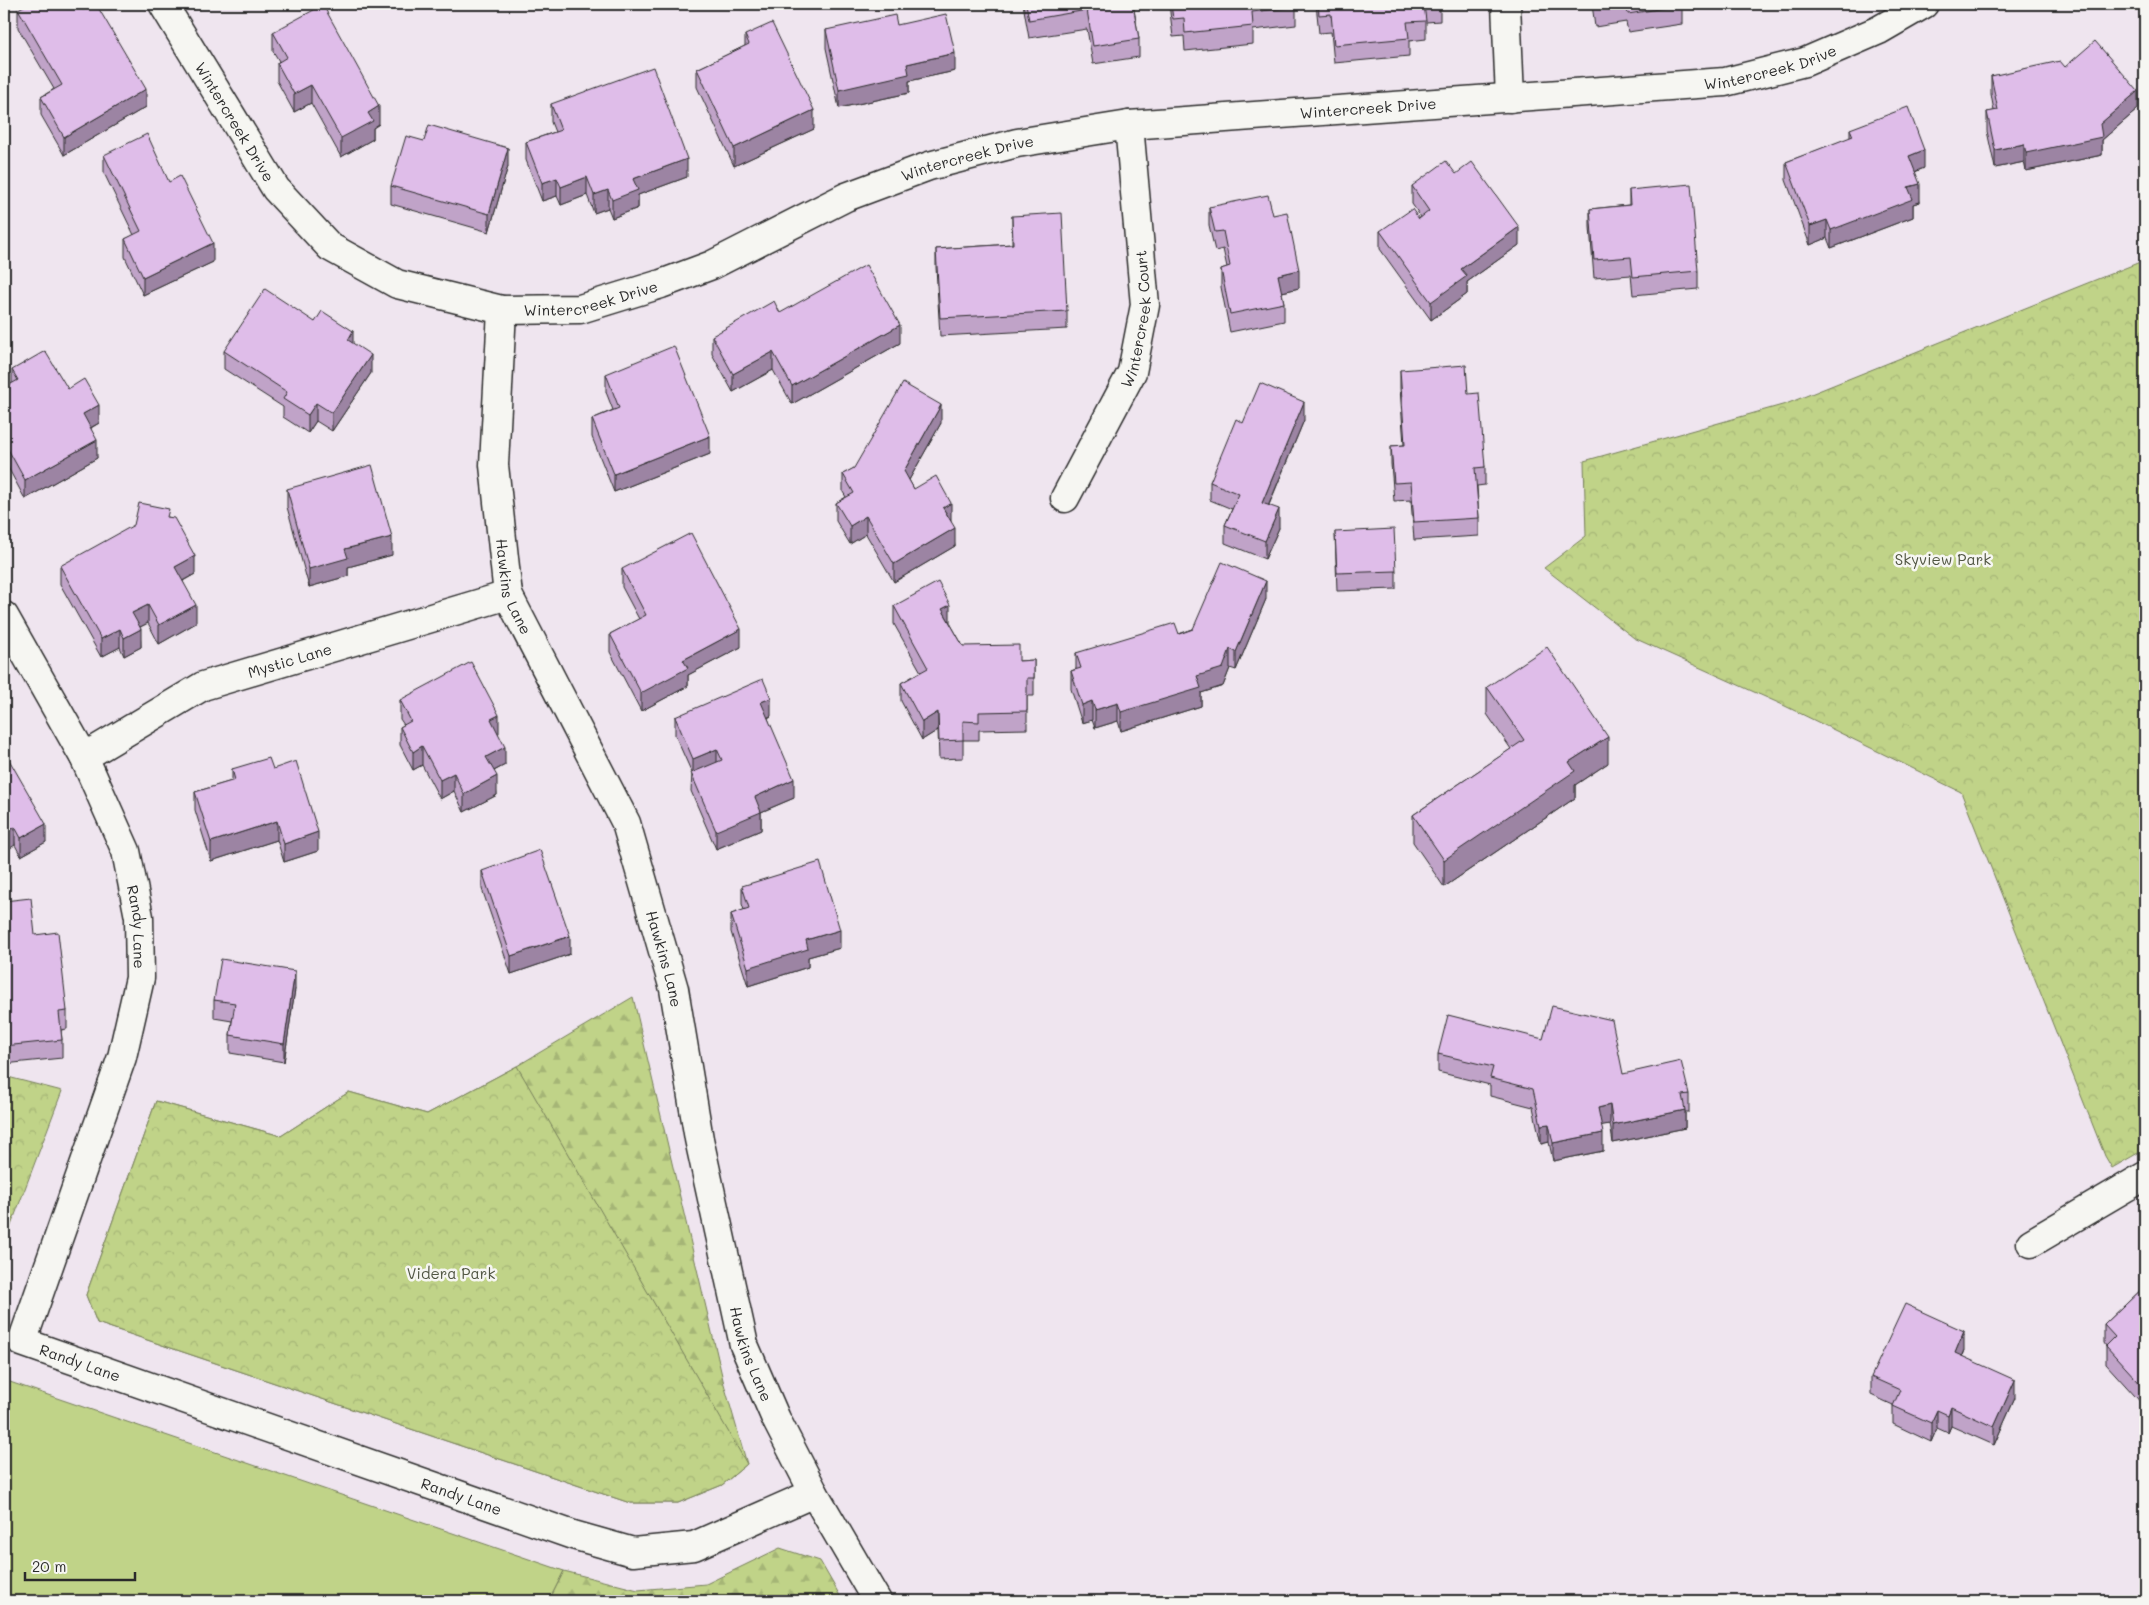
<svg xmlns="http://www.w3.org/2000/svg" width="2149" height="1605" font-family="Mali,sans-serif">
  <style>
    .grass { fill: #c0d388; stroke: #767f5a }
    .forest { fill: url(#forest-firs); stroke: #767f5a }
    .park { fill: url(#park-crowns); stroke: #767f5a }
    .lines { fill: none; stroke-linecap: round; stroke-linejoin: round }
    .minor-casing { stroke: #2b2b2b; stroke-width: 31 }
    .minor { stroke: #f6f6f2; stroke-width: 28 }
    .wall { fill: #c0a3c8; stroke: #2b2b2b }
    .shaded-wall { fill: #9c84a3; stroke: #2b2b2b }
    .building { fill: #dfbde9; stroke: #2b2b2b }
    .labels { text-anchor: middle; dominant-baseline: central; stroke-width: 5; stroke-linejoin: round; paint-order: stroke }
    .street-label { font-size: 15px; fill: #2b2b2b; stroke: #f6f6f2 }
    .park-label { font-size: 15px; fill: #505542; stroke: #f6f6f2 }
  </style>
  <defs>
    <pattern id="forest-firs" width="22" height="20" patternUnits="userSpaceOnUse" patternTransform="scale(1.25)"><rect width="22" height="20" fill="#c0d388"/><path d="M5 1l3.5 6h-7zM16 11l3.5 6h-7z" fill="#a5b576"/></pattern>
    <pattern id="park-crowns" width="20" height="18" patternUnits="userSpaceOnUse" patternTransform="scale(1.25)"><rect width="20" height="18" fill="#c0d388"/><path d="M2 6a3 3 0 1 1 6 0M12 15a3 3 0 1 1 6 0" fill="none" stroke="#a5b576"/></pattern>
  </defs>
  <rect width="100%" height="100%" fill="#efe5ef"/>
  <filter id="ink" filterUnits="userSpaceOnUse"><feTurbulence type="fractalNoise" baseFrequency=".02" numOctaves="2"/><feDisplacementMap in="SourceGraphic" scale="10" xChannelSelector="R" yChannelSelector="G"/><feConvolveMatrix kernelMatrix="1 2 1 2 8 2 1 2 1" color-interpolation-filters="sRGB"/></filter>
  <g filter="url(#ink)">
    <path class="grass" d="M4 1380 564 1571 549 1601H4Z"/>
    <g class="forest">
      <path d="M633 997 724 1384 747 1464 722 1485 678 1503H630L97 1323 86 1295 156 1101 281 1136 349 1092 427 1114 517 1066Z"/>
      <path d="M780 1548 820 1561 843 1601H549L564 1571 638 1590 706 1584Z"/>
    </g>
    <g class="park">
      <path d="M2145 260V1149L2112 1168 2105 1156 1961 792 1783 705 1634 638 1544 568 1586 536 1584 461 1786 404Z"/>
      <path d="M517 1066 747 1464 722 1485 678 1503H630L97 1323 86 1295 156 1101 281 1136 349 1092 427 1114Z"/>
      <path d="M4 1076 62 1091 4 1244Z"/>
    </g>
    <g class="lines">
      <g class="minor-casing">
        <g id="minor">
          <path id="s1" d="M163 4 276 189 330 247 397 284 502 310 580 309 661 284 712 265 846 197 929 166 1017 143 1129 125 1725 82 1805 62 1879 30 1924 4"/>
          <path d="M1506 4 1510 98"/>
          <path id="s2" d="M502 310 494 465 508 595 626 823 674 989 699 1139 744 1345 776 1419 814 1493 877 1601"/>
          <path id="s3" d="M1065 498 1132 372 1145 305 1129 125"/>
          <path id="s4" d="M4 616 84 757 126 851 139 917 140 978 122 1057 22 1342 573 1535 633 1552 694 1546 814 1493"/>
          <path id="s5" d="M84 757 203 686 508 595"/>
          <path d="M2031 1243 2145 1176"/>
        </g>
      </g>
      <use href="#minor" class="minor"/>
    </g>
    <g class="wall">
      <path d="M1023 4H1133L1139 39V57L1093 64 1087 29 1029 38Z"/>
      <path d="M1169 4H1296V25L1253 30V44L1185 51 1184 36 1173 37Z"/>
      <path d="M1316 4H1440V21L1426 22V39L1409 41V56L1334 63 1331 32 1319 33Z"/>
      <path d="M1592 4H1682V24L1628 32 1626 22 1595 27Z"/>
      <path d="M18 9 146 107 64 155 41 115V97L54 89 18 28Z"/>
      <path d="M897 25 955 71 909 81V93L839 108 826 48V30Z"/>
      <path d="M273 32 379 124 373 128V139L341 157 311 103 294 112 277 81V63L279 61 273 51Z"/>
      <path d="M745 35 814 129 734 166 697 87V69L745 46Z"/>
      <path d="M2065 67 2138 109 2102 140V155L2026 171 2024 162 1995 168 1987 131V112L1994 111 1991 94V76Z"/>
      <path d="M551 104 687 177 638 195V208L612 218 608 208 594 213 587 195 561 205 557 196 542 201 526 160V142L555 132 551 122Z"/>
      <path d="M1850 129 1924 168 1915 172 1920 202 1913 204V217L1831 248 1827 238 1810 245 1786 180V162L1850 138Z"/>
      <path d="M104 155 169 182 213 262 143 295 125 257V239L134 235 104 173Z"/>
      <path d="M508 166 489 232 391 204V186Z"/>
      <path d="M1456 174 1519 245 1467 282V294L1431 320 1380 249V231L1419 219 1421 217 1412 204V186Z"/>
      <path d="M1629 190 1698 271V289L1633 295 1631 275 1594 278 1590 227V209L1629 205Z"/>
      <path d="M1209 207 1273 215 1299 288 1282 292 1284 303V321L1230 332 1221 287V269L1227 267 1223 249 1215 251 1209 225Z"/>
      <path d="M1012 216 1067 311V329L940 336 936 267V249L1012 244Z"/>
      <path d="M780 313 900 343 792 404 773 370 733 392 712 354V336Z"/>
      <path d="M315 322 353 343 371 373 332 431 316 421 308 433 283 417V407L224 369V351Z"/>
      <path d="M12 370 68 389 99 423 91 428 97 458 25 499 4 460V388L12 383Z"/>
      <path d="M1400 370 1468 394 1485 467V485L1477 486 1479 518V536L1414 540 1411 500 1394 501 1391 464V446L1404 445 1400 388Z"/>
      <path d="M606 374 710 454 614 492 592 437V419L613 410 606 392Z"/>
      <path d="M1304 420 1269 505 1279 528 1265 559 1225 543V525L1232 509 1210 500V482L1243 423Z"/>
      <path d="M941 423 909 480 914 489 951 521 955 546 894 582 866 534 850 544 836 521V503L846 497 843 492V474Z"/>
      <path d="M287 489 392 555 348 567V576L309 587 287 507Z"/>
      <path d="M169 517 195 574 183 581 196 623 159 644 148 623 140 627 141 647 124 656 120 647 101 657 60 584V566Z"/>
      <path d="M1335 532 1396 571V589L1337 591Z"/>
      <path d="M622 569 741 647 688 675V686L641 711 610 652V634L639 619 622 587Z"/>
      <path d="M1266 599 1236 670 1230 668 1223 686 1201 693V706L1121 731 1118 721 1095 728 1092 720 1082 723 1071 689V671L1076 669V653L1179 634 1193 629Z"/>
      <path d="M894 606 950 623 963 646 1019 661 1034 660V696H1027V729L979 730V740H963V758L939 759 938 730 922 740 901 701V683L921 672 894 624Z"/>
      <path d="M1487 687 1608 763 1575 785V798L1444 887 1413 842V815L1511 749 1487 714Z"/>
      <path d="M400 700 499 733H498L505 765 494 771 497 795 464 812 454 791 440 799 422 765 413 770 400 745V727L404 725 400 719Z"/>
      <path d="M771 716 768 718 794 798 761 812V830L716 849 691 791 692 773 675 735V717Z"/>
      <path d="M4 751 46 842 21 856 15 845Z"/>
      <path d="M232 769H273L318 851 284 862 277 840 211 861 195 810V792L232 781Z"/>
      <path d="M482 871 570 954 511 974 482 889Z"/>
      <path d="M742 886 840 948 808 957V967L748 986 731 932V914L744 910 742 904Z"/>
      <path d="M4 901 35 935 67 1011V1029L61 1030 62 1040V1058L4 1064Z"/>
      <path d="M295 989 284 1062 230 1053V1035L232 1021 214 1018V1000Z"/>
      <path d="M1438 1054 1623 1074 1689 1094V1112H1685V1128L1613 1143 1610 1124 1601 1125 1603 1151 1553 1161 1549 1142 1541 1144 1533 1107 1490 1096V1085L1438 1072Z"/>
      <path d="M2145 1286V1407L2106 1364V1346L2104 1343V1325Z"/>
      <path d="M1964 1350 1962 1356 2015 1398 1994 1445 1951 1426 1948 1433 1937 1428 1931 1442 1893 1424V1405L1871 1395V1377Z"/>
    </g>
    <g class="shaded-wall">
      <path d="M955 53V71L909 81V93L839 108V90L907 64Z"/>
      <path d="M311 85V103L294 112V94Z"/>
      <path d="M146 89V107L64 155V137Z"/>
      <path d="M2138 91V109L2102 140V155L2026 171V153L2100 124Z"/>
      <path d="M379 106V124L373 128V139L341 157V138L368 113Z"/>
      <path d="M814 110V129L734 166V148Z"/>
      <path d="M2024 144V162L1995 168V150Z"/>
      <path d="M508 148V166L489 232V214Z"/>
      <path d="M1924 150V168L1909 174V156Z"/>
      <path d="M687 159V177L638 195V208L612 218V200L633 179Z"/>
      <path d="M587 177V195L561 205V187Z"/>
      <path d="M557 178V196L542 201V183Z"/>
      <path d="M1920 184V202L1913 204V217L1831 248V230L1908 187Z"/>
      <path d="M608 190V208L594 213V195Z"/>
      <path d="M1827 220V238L1810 245V226Z"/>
      <path d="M1519 227V245L1467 282V294L1431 320V302L1461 269Z"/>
      <path d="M213 243V262L143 295V277Z"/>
      <path d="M1299 270V288L1278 293V275Z"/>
      <path d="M900 325V343L792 404V386Z"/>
      <path d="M353 331V349L348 340Z"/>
      <path d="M773 352V370L733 392V374Z"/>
      <path d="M371 355V373L332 431V413Z"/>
      <path d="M1304 402V420L1262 521V503Z"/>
      <path d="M316 403V421L308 433V415Z"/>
      <path d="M99 405V423L83 432V414Z"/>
      <path d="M941 405V423L904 489V471Z"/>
      <path d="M710 436V454L614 492V474Z"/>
      <path d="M97 440V458L25 499V480Z"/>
      <path d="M951 503V521L943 508Z"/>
      <path d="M1279 509V528L1265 559V541Z"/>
      <path d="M866 516V534L850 544V526Z"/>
      <path d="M955 528V546L894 582V564Z"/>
      <path d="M392 537V555L348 567V576L309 587V569L345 549Z"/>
      <path d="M195 556V574L175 585V567Z"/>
      <path d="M1266 581V599L1236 670V652Z"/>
      <path d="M148 605V623L132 631V613Z"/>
      <path d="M196 605V623L159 644V625Z"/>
      <path d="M950 605V623L942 609Z"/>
      <path d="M120 629V647L101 657V639Z"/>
      <path d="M141 629V647L124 656V638Z"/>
      <path d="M741 629V647L688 675V686L641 711V693L683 660Z"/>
      <path d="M1230 649V668L1223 686 1201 693V706L1121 731V712L1197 676Z"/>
      <path d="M771 698V716L761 720V702Z"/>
      <path d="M1092 701V720L1082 723V705Z"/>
      <path d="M1118 703V721L1095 728V710Z"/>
      <path d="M938 712V730L922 740V722Z"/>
      <path d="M499 715V733L491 738V719Z"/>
      <path d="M1608 737V763L1575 785V798L1444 887V860L1569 762Z"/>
      <path d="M422 746V765L413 770V752Z"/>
      <path d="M505 747V765L486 775V757Z"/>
      <path d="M717 749V767L693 777V759Z"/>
      <path d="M454 773V791L440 799V780Z"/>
      <path d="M497 776V795L464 812V794Z"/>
      <path d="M794 779V798L761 812V830L716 849V831L755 797Z"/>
      <path d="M277 821V840L211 861V842Z"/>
      <path d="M46 824V842L21 856V838Z"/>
      <path d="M15 827V845L4 852V834Z"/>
      <path d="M318 832V851L284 862V844Z"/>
      <path d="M840 930V948L808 957V967L748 986V968L806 940Z"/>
      <path d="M570 936V954L511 974V956Z"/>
      <path d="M295 971V989L284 1062V1044Z"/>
      <path d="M1610 1105V1124L1598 1126V1108Z"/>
      <path d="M1685 1110V1128L1613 1143V1125Z"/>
      <path d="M1549 1124V1142L1541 1144V1125Z"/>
      <path d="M1603 1133V1151L1553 1161V1143Z"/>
      <path d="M1964 1331V1350L1955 1371V1353Z"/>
      <path d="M2015 1380V1398L1994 1445V1427Z"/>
      <path d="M1951 1407V1426L1948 1433V1415Z"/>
      <path d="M1937 1410V1428L1931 1442V1423Z"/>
    </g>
    <g class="building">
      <path d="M28 4H79L83 10 94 4H96L146 89 64 137 41 97 62 85 18 9Z"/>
      <path d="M1026 4H1133L1139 39 1093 46 1087 10 1029 20Z"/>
      <path d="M1171 4H1296V7L1252 12 1253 26 1185 33 1184 18 1173 19Z"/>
      <path d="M1318 4H1424L1426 21 1407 22 1409 38 1334 45 1331 14 1319 15Z"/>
      <path d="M1595 4H1682V5L1628 14 1626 4 1595 8Z"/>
      <path d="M323 5 379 106 368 113 373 121 341 138 311 85 294 94 277 63 287 57 273 32Z"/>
      <path d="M946 14 955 53 907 64 909 74 839 90 826 30 895 15 897 25Z"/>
      <path d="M772 23 814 110 734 148 697 69 749 44 745 35Z"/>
      <path d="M2095 41 2138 91 2100 124 2102 137 2026 153 2024 144 1995 150 1987 112 1998 110 1991 76 2060 61 2065 67Z"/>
      <path d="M653 67 687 159 633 179 638 190 612 200 608 190 594 195 587 177 561 187 557 178 542 183 526 142 561 130 551 104Z"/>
      <path d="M1908 107 1924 150 1909 156 1920 184 1908 187 1913 199 1831 230 1827 220 1810 226 1786 162 1853 136 1850 129Z"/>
      <path d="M429 125 508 148 489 214 391 186 406 136 424 141Z"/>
      <path d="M147 134 169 182 180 176 213 243 143 277 125 239 141 231 104 155Z"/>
      <path d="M1446 161 1456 174 1472 162 1519 227 1461 269 1467 276 1431 302 1380 231 1412 209 1419 219 1429 211 1412 186Z"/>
      <path d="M1691 184 1698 271 1633 277 1631 257 1594 260 1590 209 1630 205 1629 190Z"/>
      <path d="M1268 195 1273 215 1287 212 1299 270 1278 275 1284 303 1230 314 1221 269 1230 266 1223 231 1215 232 1209 207Z"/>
      <path d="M1062 213 1067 311 940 318 936 249 1013 244 1012 216Z"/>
      <path d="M866 265 900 325 792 386 773 352 733 374 712 336 774 301 780 313Z"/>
      <path d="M265 289 315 322 322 311 353 331 348 340 371 355 332 413 316 403 308 415 283 399 287 392 224 351Z"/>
      <path d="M674 346 710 436 614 474 592 419 619 408 606 374Z"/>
      <path d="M45 351 68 389 84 379 99 405 83 414 97 440 25 480 4 442V388L18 380 12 370Z"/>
      <path d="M1466 365 1468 394 1479 393 1485 467 1475 468 1479 518 1414 522 1411 482 1394 483 1391 446 1405 445 1400 370Z"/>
      <path d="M903 383 941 405 904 471 914 489 936 476 951 503 943 508 955 528 894 564 866 516 850 526 836 503 854 493 843 474 854 468Z"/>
      <path d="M1260 383 1304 402 1262 503 1279 509 1265 541 1225 525 1239 494 1210 482 1236 419 1243 423Z"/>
      <path d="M372 465 392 537 345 549 348 558 309 569 287 489Z"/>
      <path d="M139 503 169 509 167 517 174 518 195 556 175 567 196 605 159 625 148 605 132 613 141 629 124 638 120 629 101 639 60 566 134 525Z"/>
      <path d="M1394 529 1396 571 1337 573 1335 532Z"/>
      <path d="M691 533 741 629 683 660 688 668 641 693 610 634 646 615 622 569Z"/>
      <path d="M1222 562 1266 581 1236 652 1230 649 1223 668 1197 676 1201 688 1121 712 1118 703 1095 710 1092 701 1082 705 1071 671 1081 668 1076 653 1175 623 1179 634 1193 629Z"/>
      <path d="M938 582 950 605 942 609 963 646 1019 645V661L1034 660V678H1027V711L979 712V722L963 721V740L939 741 938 712 922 722 901 683 928 668 894 606Z"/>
      <path d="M1547 647 1608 737 1569 762 1575 771 1444 860 1413 815 1524 740 1487 687Z"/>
      <path d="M471 662 499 715 491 719 505 747 486 757 497 776 464 794 454 773 440 780 422 746 413 752 400 727 411 721 400 700Z"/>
      <path d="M763 679 771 698 761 702 794 779 755 797 761 812 716 831 691 773 722 760 717 749 693 759 675 717Z"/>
      <path d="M4 751 46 824 21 838 15 827 4 834Z"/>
      <path d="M269 758 273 769 296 761 318 832 284 844 277 821 211 842 195 792 235 780 232 769Z"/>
      <path d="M540 850 570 936 511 956 482 871Z"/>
      <path d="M820 862 840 930 806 940 808 949 748 968 731 914 749 908 742 886Z"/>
      <path d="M31 898 35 935 58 932 67 1011 59 1012 62 1040 4 1046V901Z"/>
      <path d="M221 959 295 971 284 1044 230 1035 235 1003 214 1000Z"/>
      <path d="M1552 1006 1612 1020 1623 1074 1681 1061 1689 1094 1682 1095 1685 1110 1613 1125 1610 1105 1598 1108 1603 1133 1553 1143 1549 1124 1541 1125 1533 1089 1490 1078 1493 1067 1438 1054 1448 1015 1543 1039Z"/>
      <path d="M2145 1286V1389L2106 1346 2115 1337 2104 1325Z"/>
      <path d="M1905 1304 1964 1331 1955 1353 2015 1380 1994 1427 1951 1407 1948 1415 1937 1410 1931 1423 1893 1406 1900 1390 1871 1377Z"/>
    </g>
  </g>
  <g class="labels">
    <g class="street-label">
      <text stroke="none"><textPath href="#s1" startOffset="1786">Wintercreek Drive</textPath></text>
      <text stroke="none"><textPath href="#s1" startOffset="1381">Wintercreek Drive</textPath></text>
      <text stroke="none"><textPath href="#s1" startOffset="138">Wintercreek Drive</textPath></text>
      <text stroke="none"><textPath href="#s1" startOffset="976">Wintercreek Drive</textPath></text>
      <text stroke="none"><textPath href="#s1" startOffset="571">Wintercreek Drive</textPath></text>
      <text stroke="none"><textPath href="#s3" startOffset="196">Wintercreek Court</textPath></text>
      <text stroke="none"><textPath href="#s2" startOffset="279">Hawkins Lane</textPath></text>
      <text stroke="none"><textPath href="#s5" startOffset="229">Mystic Lane</textPath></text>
      <text stroke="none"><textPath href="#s4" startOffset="342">Randy Lane</textPath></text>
      <text stroke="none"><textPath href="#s2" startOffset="684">Hawkins Lane</textPath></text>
      <text stroke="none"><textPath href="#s2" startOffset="1089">Hawkins Lane</textPath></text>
      <text stroke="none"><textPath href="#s4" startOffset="838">Randy Lane</textPath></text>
      <text stroke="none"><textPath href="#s4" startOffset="1242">Randy Lane</textPath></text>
    </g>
    <g class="park-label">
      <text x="1943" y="559">Skyview Park</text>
      <text x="451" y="1273">Videra Park</text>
    </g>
  </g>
  <rect width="2149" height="1605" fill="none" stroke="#f6f6f2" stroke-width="20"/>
  <rect x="10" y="10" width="2129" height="1585" fill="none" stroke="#2b2b2b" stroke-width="2" filter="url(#ink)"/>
  <path d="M25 1572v8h110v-8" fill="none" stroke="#2b2b2b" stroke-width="2.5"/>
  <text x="32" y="1572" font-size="15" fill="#2b2b2b" stroke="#f6f6f2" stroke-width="4" paint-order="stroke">20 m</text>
</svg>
